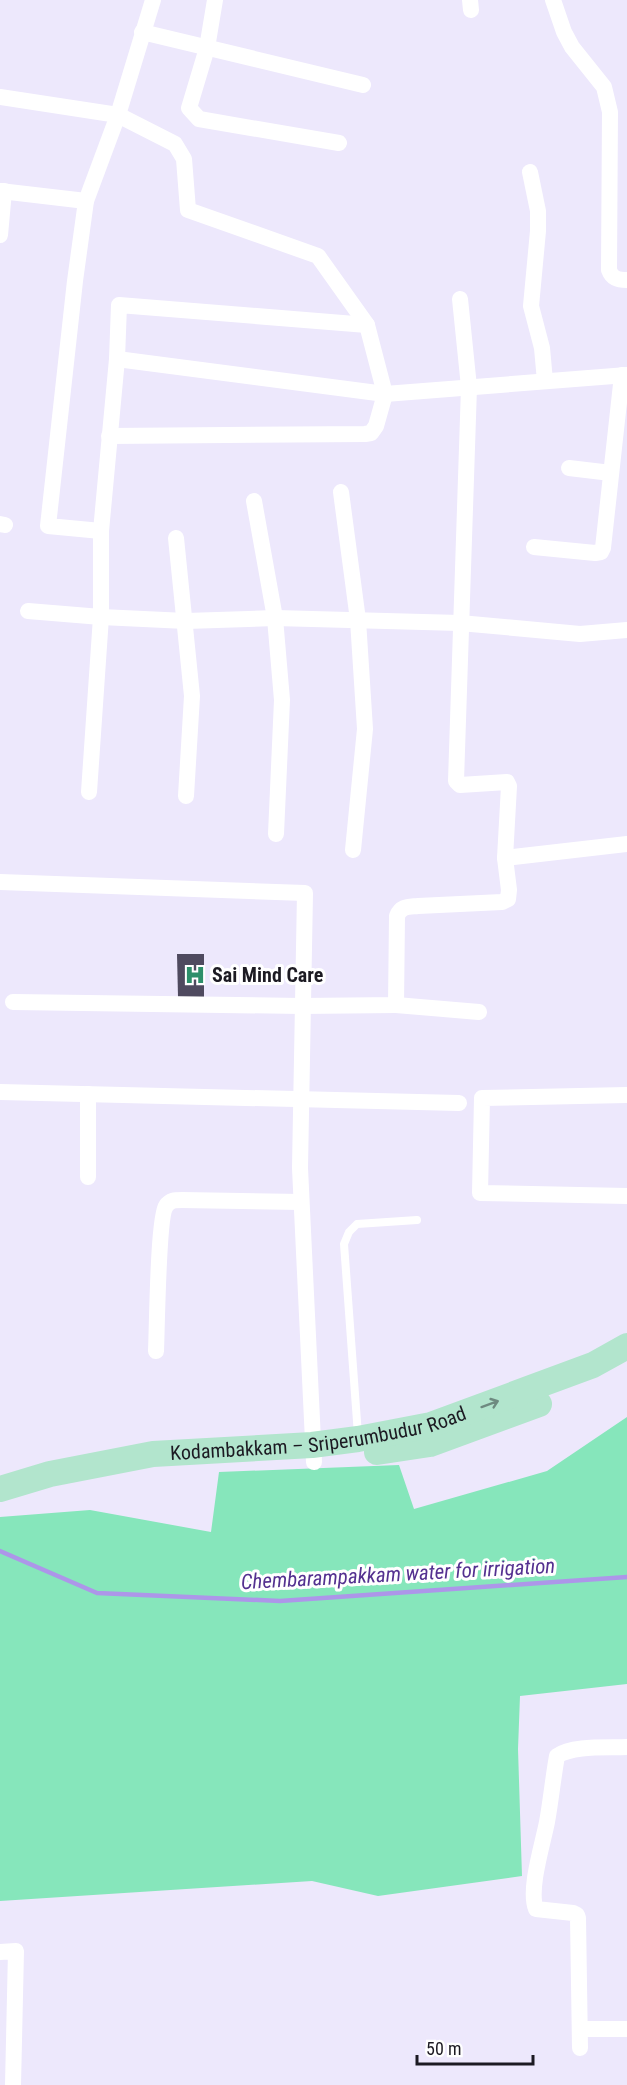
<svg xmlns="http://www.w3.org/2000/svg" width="627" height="2085" font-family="'Roboto Condensed',sans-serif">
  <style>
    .green { fill: #86e6bb }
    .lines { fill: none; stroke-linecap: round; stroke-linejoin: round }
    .stream { stroke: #ad96e9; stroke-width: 4.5 }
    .building { fill: #4f4a5f }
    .service { stroke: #fff; stroke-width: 8 }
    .minor { stroke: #fff; stroke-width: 16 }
    .primary { stroke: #b2e5cd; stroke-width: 26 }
    .oneway { stroke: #6e8a80 }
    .labels { text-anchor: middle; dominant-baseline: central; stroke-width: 6; stroke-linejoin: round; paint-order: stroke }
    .poi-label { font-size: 20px; font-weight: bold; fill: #1c1a22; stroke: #fff; text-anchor: start }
    .street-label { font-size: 20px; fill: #1c1a22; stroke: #fff }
    .water-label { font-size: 21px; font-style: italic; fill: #543190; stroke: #fff }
  </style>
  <rect width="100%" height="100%" fill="#ede8fc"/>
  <path class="green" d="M627 1417V1684L520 1696 518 1749 522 1876 378 1896 312 1881 0 1901V1517L90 1510 211 1532 219 1472 399 1465 414 1509 547 1471Z"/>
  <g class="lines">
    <path class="stream" d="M0 1551 97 1593 280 1601 627 1577"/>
  </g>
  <path class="building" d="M177 954H204V997H178Z"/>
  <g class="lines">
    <path class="service" d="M358 1435 344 1244 349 1232 357 1224 417 1220"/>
    <g class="minor">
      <path d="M215 0 207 48 189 108 199 119 339 143"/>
      <path d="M470 0 471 10"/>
      <path d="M553 0 564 32 572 47 604 87 610 112 609 270C612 278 617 280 627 280"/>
      <path d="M142 32 363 85"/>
      <path d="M0 97 118 115 175 144 184 159 188 210 318 256 367 325 385 394 376 426 371 433 365 434 109 436"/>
      <path d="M530 172 538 211V231L531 306 542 348 545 381"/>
      <path d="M0 191 86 201"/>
      <path d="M0 235 4 191"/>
      <path d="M117 359 385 394 627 375"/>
      <path d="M569 468 611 473"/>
      <path d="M341 492 358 620 365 729 353 850"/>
      <path d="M254 501 275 618 282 700 276 834"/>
      <path d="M0 524 5 525"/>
      <path d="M101 531 48 526 75 281 86 201 118 115 153 0"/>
      <path d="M176 538 192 696 186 796"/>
      <path d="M534 547 595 553 601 552 603 548 622 375"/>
      <path d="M28 611 101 617 186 621 275 618 460 623 580 634 627 630"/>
      <path d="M89 792 101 617V531L117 359 119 305 367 325"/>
      <path d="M505 858 627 844"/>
      <path d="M0 882 305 893 300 1168 314 1462"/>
      <path d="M13 1002 301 1006 396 1005 397 916C401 906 408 907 418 906L502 902 508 899 509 890 505 858 509 786 507 782 460 785 456 781 469 387 460 299"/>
      <path d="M396 1005 479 1012"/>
      <path d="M0 1092 459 1103"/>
      <path d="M88 1094V1177"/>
      <path d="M627 1095 482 1098 480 1193 627 1196"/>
      <path d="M156 1351C157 1330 158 1217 166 1206 170 1200 175 1200 182 1200L301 1202"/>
      <path d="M0 1952 16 1951 13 2085"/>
      <path d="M580 2029H627"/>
      <path d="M580 2048 578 1918 577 1915 573 1913 536 1909C528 1890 543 1843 547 1822 551 1800 553 1778 557 1756 573 1745 607 1748 627 1747"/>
    </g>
    <g class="primary">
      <path d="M377 1452 430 1444 539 1404"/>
      <path id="s1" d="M0 1489 50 1474 153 1454 312 1445 358 1439 431 1425 593 1365 627 1346"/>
    </g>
  </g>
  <defs><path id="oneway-shaft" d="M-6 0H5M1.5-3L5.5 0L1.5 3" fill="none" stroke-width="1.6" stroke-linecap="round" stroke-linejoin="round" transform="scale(1.5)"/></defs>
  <use class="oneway" href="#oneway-shaft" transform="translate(490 1404) rotate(-20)"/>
  <defs>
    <g id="hospital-bare" transform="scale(1.62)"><path d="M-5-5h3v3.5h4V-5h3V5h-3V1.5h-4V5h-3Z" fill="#2d8f6a" stroke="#fff" stroke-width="2.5" paint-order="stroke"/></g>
  </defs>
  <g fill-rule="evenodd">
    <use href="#hospital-bare" x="195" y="975"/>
  </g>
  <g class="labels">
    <g class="poi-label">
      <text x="212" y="975">Sai Mind Care</text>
    </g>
    <g class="street-label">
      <text stroke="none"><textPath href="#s1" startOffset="324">Kodambakkam – Sriperumbudur Road</textPath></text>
    </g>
    <g class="water-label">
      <text transform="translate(398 1574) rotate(-3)">Chembarampakkam water for irrigation</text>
    </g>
  </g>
  <path d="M417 2055v9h116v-9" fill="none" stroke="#1c1a22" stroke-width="3"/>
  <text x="426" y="2055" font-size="18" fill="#1c1a22" stroke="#ffffff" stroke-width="4.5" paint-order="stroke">50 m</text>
</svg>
